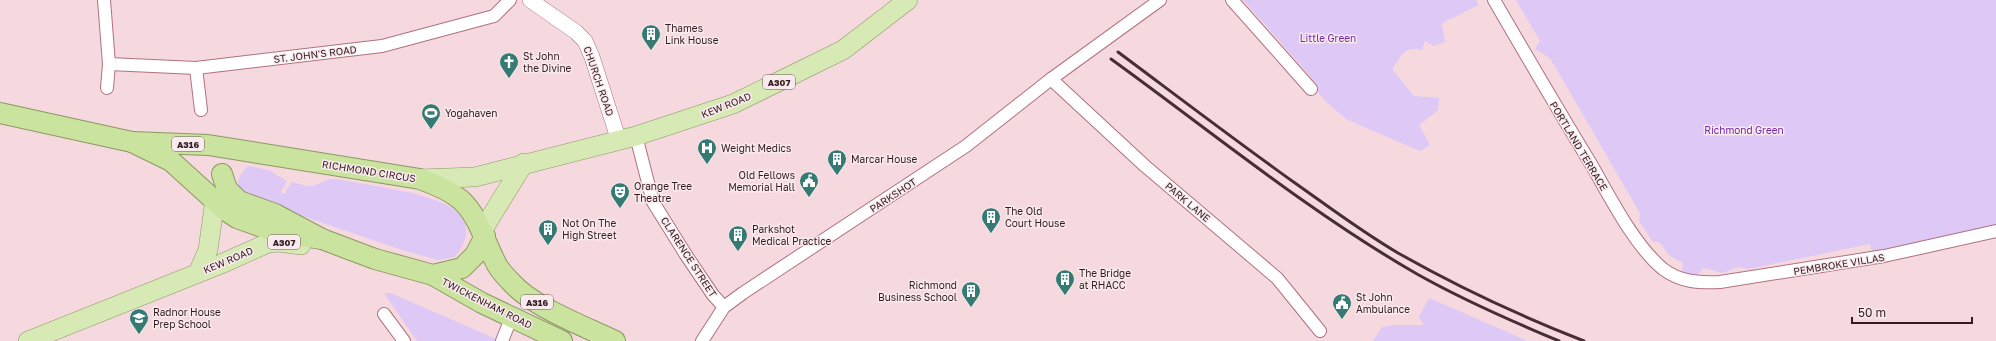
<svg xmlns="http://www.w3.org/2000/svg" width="1996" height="341" font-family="'Golos Text',sans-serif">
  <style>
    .green { fill: #ddc8f6 }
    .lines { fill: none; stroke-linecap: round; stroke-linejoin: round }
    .minor-casing { stroke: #b0717f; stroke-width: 14 }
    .tertiary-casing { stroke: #b0717f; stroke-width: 16 }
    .primary-casing { stroke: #8c9863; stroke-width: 20 }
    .trunk-casing { stroke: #8c9863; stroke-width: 22 }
    .minor { stroke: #fff; stroke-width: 12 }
    .tertiary { stroke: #fff; stroke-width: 15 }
    .primary { stroke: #d7eab6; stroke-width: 19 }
    .trunk { stroke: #cae39e; stroke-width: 20 }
    .rail { stroke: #472e34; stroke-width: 3 }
    .labels { text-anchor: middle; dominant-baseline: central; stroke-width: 3; stroke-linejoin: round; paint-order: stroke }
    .shield { fill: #f9ebed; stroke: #6f595e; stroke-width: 1 }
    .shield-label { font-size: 9px; font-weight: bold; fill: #341b21 }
    .poi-label { font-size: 10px; fill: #341b21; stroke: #f9ebed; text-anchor: start }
    .park-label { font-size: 10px; fill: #7128aa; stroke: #f9ebed }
    .street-label { font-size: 10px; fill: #341b21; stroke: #f9ebed }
  </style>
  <rect width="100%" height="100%" fill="#f6d9de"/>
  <g class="green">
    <path d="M1243 0H1476L1479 5 1442 23 1445 42 1434 46 1425 41 1422 50C1401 46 1403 56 1392 69L1414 96 1439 98 1438 110 1419 125 1430 145 1420 151 1346 119 1325 101 1314 87 1317 86 1311 77Z"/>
    <path d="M1516 0H1996V231L1872 252 1870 244 1749 269 1738 267 1723 273 1703 268 1697 276 1682 273 1683 263 1670 256 1659 242H1653L1639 221 1640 213 1550 58 1535 49 1540 41Z"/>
    <path d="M248 166 269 170 287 181 281 192 284 194 292 182C298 183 307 187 313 186 319 184 326 179 333 179 347 180 362 184 375 186 410 192 497 204 455 257L438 260 402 250 264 203 239 191C236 179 240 175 248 166Z"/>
    <path d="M384 293H391L496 339 495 341H417Z"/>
    <path d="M1429 298 1523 339 1526 341H1373L1382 327 1394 325H1424L1419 317Z"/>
  </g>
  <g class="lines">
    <g class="minor-casing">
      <g id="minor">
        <path d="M104 0 109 64 107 88"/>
        <path d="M1232 0 1311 89"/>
        <path d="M1494 0C1526 55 1558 110 1591 164 1610 197 1634 245 1663 269 1680 282 1699 283 1720 282L1884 256 1996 231"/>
        <path d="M109 64 196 68 382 46 494 16 510 0"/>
        <path d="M196 68 201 110"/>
        <path d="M1051 79 1145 166 1277 278 1320 331"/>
        <path d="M636 136 653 202 686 255 713 295 724 307"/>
        <path d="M384 314 404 341"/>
        <path d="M502 341 512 316"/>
        <path d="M702 341 724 307 743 293 966 146 1051 79 1160 0"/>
      </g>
    </g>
    <g class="tertiary-casing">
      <path id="tertiary" d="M530 0 576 32 585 41 592 57 619 141"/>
    </g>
    <g class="primary-casing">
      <g id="primary">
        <path d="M420 179 475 177 636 136 733 104 843 50 908 0"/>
        <path d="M482 231 524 163"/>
        <path d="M198 273 208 250 215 200"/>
        <path d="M28 341 221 264 268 243 279 242 301 245"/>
      </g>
    </g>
    <g class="trunk-casing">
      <g id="trunk">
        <path d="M0 113 132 142 171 161 225 210 237 218 276 232 322 239"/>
        <path d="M132 142 208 145 420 179C434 184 449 190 461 200 479 217 484 240 495 261 498 269 506 277 512 283 533 307 586 327 615 341"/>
        <path d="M222 174 227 189 239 201 275 214 322 239 375 259 433 275 462 268 475 255 485 236"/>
        <path d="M433 275 482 303 562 341"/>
      </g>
    </g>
    <use href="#minor" class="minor"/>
    <use href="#tertiary" class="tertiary"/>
    <use href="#primary" class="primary"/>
    <use href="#trunk" class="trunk"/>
    <g class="rail">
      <path d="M1118 52C1177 96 1236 141 1295 183 1329 207 1362 232 1398 253 1458 287 1520 316 1584 341"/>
      <path d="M1111 59C1212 132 1309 212 1417 274 1463 300 1511 321 1559 341"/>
    </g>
  </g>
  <defs>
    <g id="building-pin" transform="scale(1)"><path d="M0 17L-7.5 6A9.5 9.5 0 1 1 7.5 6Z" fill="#357b74" stroke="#f9ebed"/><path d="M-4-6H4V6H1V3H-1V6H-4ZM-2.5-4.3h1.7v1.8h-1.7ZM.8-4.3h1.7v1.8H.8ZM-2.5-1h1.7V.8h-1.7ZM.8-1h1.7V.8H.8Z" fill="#fff"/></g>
    <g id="church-pin" transform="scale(1)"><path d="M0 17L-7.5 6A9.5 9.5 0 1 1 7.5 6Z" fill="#357b74" stroke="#f9ebed"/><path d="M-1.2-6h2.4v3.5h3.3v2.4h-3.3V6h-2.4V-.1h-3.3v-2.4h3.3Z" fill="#fff"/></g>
    <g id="stadium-pin" transform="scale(1)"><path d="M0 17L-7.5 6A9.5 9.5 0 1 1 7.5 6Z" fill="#357b74" stroke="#f9ebed"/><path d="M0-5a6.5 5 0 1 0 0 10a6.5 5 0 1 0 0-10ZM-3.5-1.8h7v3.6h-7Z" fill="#fff"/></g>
    <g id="hospital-pin" transform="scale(1)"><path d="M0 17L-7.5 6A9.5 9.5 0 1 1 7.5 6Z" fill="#357b74" stroke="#f9ebed"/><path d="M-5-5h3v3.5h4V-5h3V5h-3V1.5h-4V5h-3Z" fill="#fff"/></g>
    <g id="civic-pin" transform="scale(1)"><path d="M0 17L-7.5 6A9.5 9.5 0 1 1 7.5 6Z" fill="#357b74" stroke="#f9ebed"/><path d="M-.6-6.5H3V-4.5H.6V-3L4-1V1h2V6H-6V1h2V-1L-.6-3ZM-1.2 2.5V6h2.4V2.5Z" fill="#fff"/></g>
    <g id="theatre-pin" transform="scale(1)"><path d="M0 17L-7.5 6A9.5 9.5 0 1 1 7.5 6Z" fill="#357b74" stroke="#f9ebed"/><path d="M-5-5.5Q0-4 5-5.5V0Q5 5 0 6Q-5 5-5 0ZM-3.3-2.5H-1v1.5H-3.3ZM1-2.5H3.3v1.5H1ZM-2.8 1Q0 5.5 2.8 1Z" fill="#fff"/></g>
    <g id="school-pin" transform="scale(1)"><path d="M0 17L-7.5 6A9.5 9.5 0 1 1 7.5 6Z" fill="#357b74" stroke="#f9ebed"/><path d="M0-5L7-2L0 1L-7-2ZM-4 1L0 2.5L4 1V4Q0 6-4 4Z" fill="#fff"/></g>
  </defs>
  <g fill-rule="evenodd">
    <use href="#building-pin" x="651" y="34"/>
    <use href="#church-pin" x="509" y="62"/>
    <use href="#stadium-pin" x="431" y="113"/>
    <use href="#hospital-pin" x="707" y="148"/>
    <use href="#building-pin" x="837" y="159"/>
    <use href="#civic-pin" x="809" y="181"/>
    <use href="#theatre-pin" x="620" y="192"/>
    <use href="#building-pin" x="991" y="217"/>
    <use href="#building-pin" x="548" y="229"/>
    <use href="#building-pin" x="738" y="235"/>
    <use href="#building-pin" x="1065" y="279"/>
    <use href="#building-pin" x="971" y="291"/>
    <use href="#civic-pin" x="1342" y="303"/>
    <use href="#school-pin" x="139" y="318"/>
  </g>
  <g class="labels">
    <g class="shield">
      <rect x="763" y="75" width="32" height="14" rx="3"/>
      <rect x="172" y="137" width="32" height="14" rx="3"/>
      <rect x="268" y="235" width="32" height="14" rx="3"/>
      <rect x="521" y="295" width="32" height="14" rx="3"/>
    </g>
    <g class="shield-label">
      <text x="779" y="82">A307</text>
      <text x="188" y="144">A316</text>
      <text x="284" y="242">A307</text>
      <text x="537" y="302">A316</text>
    </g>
    <g class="poi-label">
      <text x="665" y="28">Thames<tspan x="665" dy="12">Link House</tspan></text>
      <text x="523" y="56">St John<tspan x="523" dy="12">the Divine</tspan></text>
      <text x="445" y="113">Yogahaven</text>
      <text x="721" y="148">Weight Medics</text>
      <text x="851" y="159">Marcar House</text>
      <text x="795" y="175" text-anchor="end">Old Fellows<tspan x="795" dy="12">Memorial Hall</tspan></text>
      <text x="634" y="186">Orange Tree<tspan x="634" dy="12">Theatre</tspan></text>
      <text x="1005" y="211">The Old<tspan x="1005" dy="12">Court House</tspan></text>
      <text x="562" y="223">Not On The<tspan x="562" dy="12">High Street</tspan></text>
      <text x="752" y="229">Parkshot<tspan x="752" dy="12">Medical Practice</tspan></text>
      <text x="1079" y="273">The Bridge<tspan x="1079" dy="12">at RHACC</tspan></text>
      <text x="957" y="285" text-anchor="end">Richmond<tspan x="957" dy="12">Business School</tspan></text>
      <text x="1356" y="297">St John<tspan x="1356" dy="12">Ambulance</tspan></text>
      <text x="153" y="312">Radnor House<tspan x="153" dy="12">Prep School</tspan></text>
    </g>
    <g class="park-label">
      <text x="1328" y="38">Little Green</text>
      <text x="1744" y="130">Richmond Green</text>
    </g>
    <g class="street-label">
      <text transform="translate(315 54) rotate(-7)">ST. JOHN'S ROAD</text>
      <text transform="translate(599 81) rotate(71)">CHURCH ROAD</text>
      <text transform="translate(726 105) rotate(-22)">KEW ROAD</text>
      <text transform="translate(1579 146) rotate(59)">PORTLAND TERRACE</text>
      <text transform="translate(369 171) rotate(9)">RICHMOND CIRCUS</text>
      <text transform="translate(893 195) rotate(-33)">PARKSHOT</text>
      <text transform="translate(1188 202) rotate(40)">PARK LANE</text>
      <text transform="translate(689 257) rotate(57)">CLARENCE STREET</text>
      <text transform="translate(228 260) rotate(-23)">KEW ROAD</text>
      <text transform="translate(1839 264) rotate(-9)">PEMBROKE VILLAS</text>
      <text transform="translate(487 303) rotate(27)">TWICKENHAM ROAD</text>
    </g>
  </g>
  <path d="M1852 317v6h120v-6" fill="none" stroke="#341b21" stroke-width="2"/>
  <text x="1858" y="317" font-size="12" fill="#341b21" stroke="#f9ebed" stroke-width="3" paint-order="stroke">50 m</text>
</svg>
